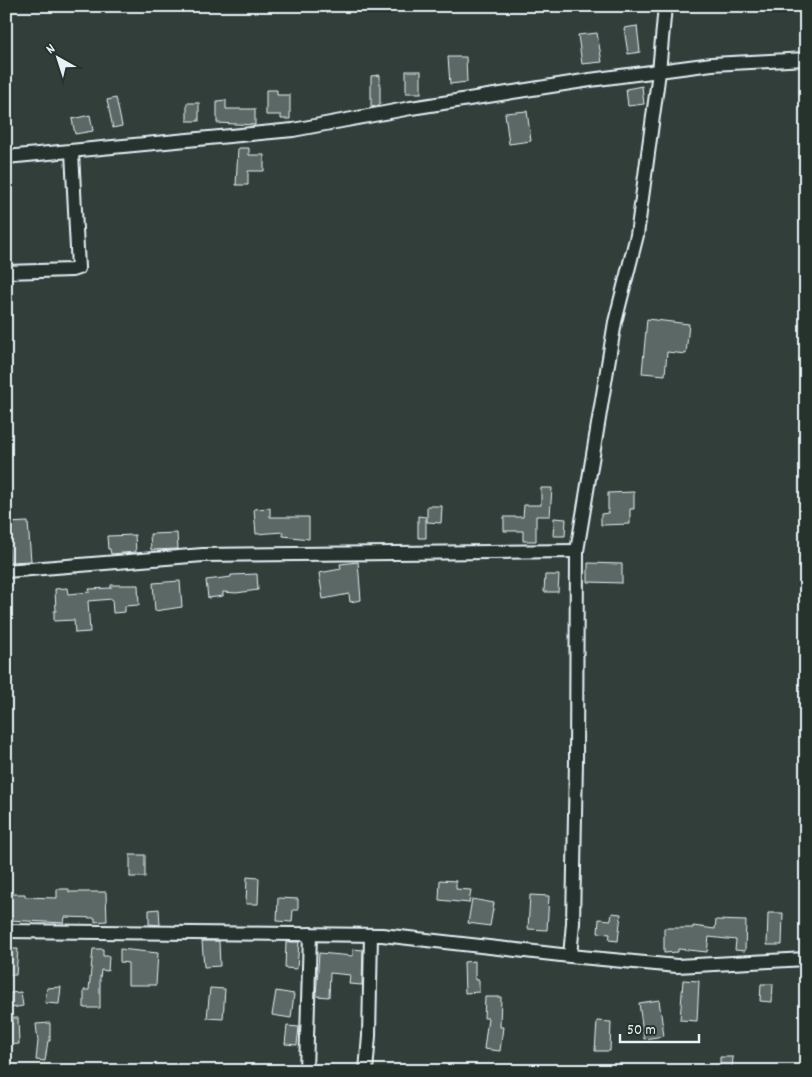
<svg xmlns="http://www.w3.org/2000/svg" width="812" height="1077" font-family="Dekko,sans-serif">
  <style>
    .building { fill: #5c6865; stroke: #e8f1f8 }
    .lines { fill: none; stroke-linecap: round; stroke-linejoin: round }
    .minor-casing { stroke: #e8f1f8; stroke-width: 16 }
    .minor { stroke: #26332d; stroke-width: 12 }
  </style>
  <rect width="100%" height="100%" fill="#323e39"/>
  <filter id="ink" filterUnits="userSpaceOnUse"><feTurbulence type="fractalNoise" baseFrequency=".02" numOctaves="2"/><feDisplacementMap in="SourceGraphic" scale="10" xChannelSelector="R" yChannelSelector="G"/><feConvolveMatrix kernelMatrix="1 2 1 2 8 2 1 2 1" color-interpolation-filters="sRGB"/></filter>
  <g filter="url(#ink)">
    <g class="building">
      <path d="M637 26 640 52 628 54 624 28Z"/>
      <path d="M597 33 602 62 582 64 578 35Z"/>
      <path d="M448 57H466L467 82 450 84Z"/>
      <rect x="406" y="71" width="15" height="22"/>
      <path d="M380 75V105L371 107V76Z"/>
      <path d="M642 86 644 104 628 106 626 89Z"/>
      <path d="M266 90H277V95H290V119H281V115H266Z"/>
      <path d="M116 98 122 126 113 128 107 100Z"/>
      <path d="M226 100V109H255V125L217 123V101Z"/>
      <rect x="187" y="103" width="12" height="18"/>
      <path d="M527 111 531 141 509 144 505 113Z"/>
      <path d="M90 115 93 131 75 134 72 119Z"/>
      <path d="M238 148H249V155H264V171H248V185H236Z"/>
      <path d="M647 319 689 324 686 354 667 352 665 375 642 373Z"/>
      <path d="M541 488H552L550 516H536V541H523V531H504V517H523L524 505H541Z"/>
      <path d="M634 492V509H630V524L601 525V514L608 513V493Z"/>
      <path d="M427 506H442L441 523 427 522Z"/>
      <path d="M270 508V517H309V539L283 536V532L256 534 254 509Z"/>
      <path d="M418 516 426 517V538H418Z"/>
      <path d="M554 518 566 519 565 536H553Z"/>
      <path d="M28 522 31 561 10 562 6 523Z"/>
      <path d="M177 533 178 549 151 550 150 534Z"/>
      <path d="M135 535 136 552 111 554 110 549H108L107 536Z"/>
      <path d="M358 562 361 600 350 602 349 594 323 599 319 573 341 569 340 564Z"/>
      <path d="M588 563 622 564V583L588 582Z"/>
      <path d="M257 574 258 590 236 593 223 592V596L208 598 206 580 231 577V575Z"/>
      <path d="M545 575H559L558 592H544Z"/>
      <path d="M180 581 182 607 155 611 153 583Z"/>
      <path d="M111 585H138L139 605 125 606V612L113 613 112 599 88 601 90 632 75 633 74 620 54 621V611H56L55 589 67 588 68 594 90 592 89 589 111 588Z"/>
      <rect x="130" y="855" width="15" height="22"/>
      <path d="M247 877 259 878 258 904H246Z"/>
      <path d="M440 880 456 881V889L471 890 469 903 439 900Z"/>
      <path d="M57 889H69V892H106L107 921 95 922V918L65 917 64 923 8 920 6 896 8 894H25V897L57 898Z"/>
      <path d="M530 895 549 896 547 930 528 929Z"/>
      <path d="M278 898 298 899V910H293L292 922 277 921Z"/>
      <path d="M472 899 494 903 490 926 468 923Z"/>
      <path d="M159 909 160 925 149 924V910Z"/>
      <path d="M612 913 621 914 618 941 609 940 610 934 598 933 599 919 611 920Z"/>
      <path d="M768 913H783L782 945H767Z"/>
      <path d="M716 920 746 921 745 951 735 950 736 940 709 937 707 952 678 949V952L664 953V928H693V926L715 929Z"/>
      <path d="M202 941H219L220 966 204 967Z"/>
      <path d="M286 942H299L297 969 285 968Z"/>
      <path d="M6 949H18L16 975H6Z"/>
      <path d="M93 949H103V956H109L108 971 101 970 100 978V1008H84V990H89Z"/>
      <path d="M120 949 158 953 156 985H128V963L120 962Z"/>
      <path d="M353 949 363 950 362 985 349 984 350 975 330 973 329 997 316 996 319 953 353 956Z"/>
      <path d="M475 961V980H479V992L465 993 464 962Z"/>
      <path d="M683 980 699 981 697 1021 680 1020Z"/>
      <path d="M761 984H773L772 1002 760 1001Z"/>
      <path d="M61 987 59 1004 45 1003 47 988Z"/>
      <path d="M210 988 225 989 223 1019 207 1018Z"/>
      <path d="M276 991 294 994 291 1018 272 1015Z"/>
      <path d="M21 992 23 1006 11 1008 10 993Z"/>
      <path d="M485 997H501L500 1027H503L500 1051 484 1049 488 1018H484Z"/>
      <path d="M659 1000 664 1036 644 1039 639 1003Z"/>
      <path d="M7 1018H18L19 1044 8 1045Z"/>
      <path d="M597 1021 611 1022 610 1051H595Z"/>
      <path d="M50 1023V1041H48L45 1061 36 1060 38 1041 36 1024Z"/>
      <path d="M287 1026 299 1027 297 1045 285 1044Z"/>
      <path d="M720 1057H733L732 1071H720Z"/>
    </g>
    <g class="lines">
      <g class="minor-casing">
        <g id="minor">
          <path d="M665 6 659 72 637 235 615 322 577 551 576 761 573 923 570 956 677 966 806 959"/>
          <path d="M6 157 293 130 411 108 590 80 712 64 806 59"/>
          <path d="M6 272 72 270 78 268 72 152"/>
          <path d="M6 571 203 555 577 551"/>
          <path d="M6 931 382 935 570 956"/>
          <path d="M306 1071 310 934"/>
          <path d="M366 1071 369 1036 371 935"/>
        </g>
      </g>
      <use href="#minor" class="minor"/>
    </g>
  </g>
  <rect width="812" height="1077" fill="none" stroke="#26332d" stroke-width="25"/>
  <rect x="12" y="12" width="787" height="1052" fill="none" stroke="#e8f1f8" stroke-width="2" filter="url(#ink)"/>
  <g transform="translate(58 58) rotate(321)" stroke="#26332d" stroke-width="4" paint-order="stroke">
  <path d="M0-4L9 19L0 12L-9 19Z" fill="#e8f1f8"/>
  <text y="-8" font-size="14" font-weight="bold" text-anchor="middle" fill="#e8f1f8">N</text>
  </g>
  <path d="M620 1034v8h79v-8" fill="none" stroke="#e8f1f8" stroke-width="2.5"/>
  <text x="627" y="1034" font-size="15" fill="#e8f1f8" stroke="#26332d" stroke-width="4" paint-order="stroke">50 m</text>
</svg>
